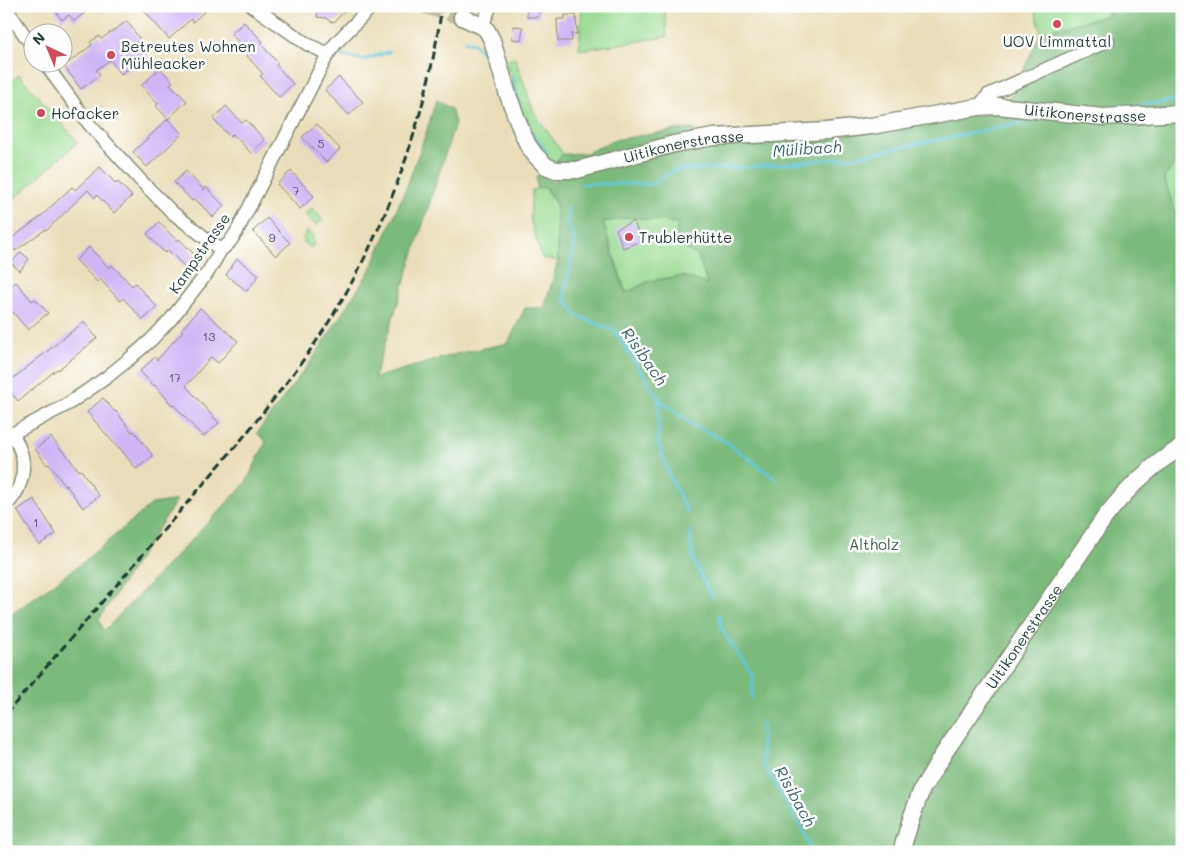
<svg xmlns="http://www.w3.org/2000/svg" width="1188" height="858" font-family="Mali,sans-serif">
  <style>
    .green { fill: #99db92; stroke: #5c8c63 }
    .forest { fill: #7abb7c; stroke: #4c7c58; fill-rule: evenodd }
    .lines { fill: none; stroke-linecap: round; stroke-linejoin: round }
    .stream { stroke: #5fc7db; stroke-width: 3 }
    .building { fill: #cfb5f5 }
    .tertiary-tunnel { stroke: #c1be9f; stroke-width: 16; stroke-dasharray: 16 8; stroke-linecap: butt }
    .minor-casing { stroke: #848e77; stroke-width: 15 }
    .tertiary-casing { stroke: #848e77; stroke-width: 19 }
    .minor { stroke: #fff; stroke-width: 12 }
    .tertiary { stroke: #fff; stroke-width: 16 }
    .rail { stroke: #1f3d34; stroke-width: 3; stroke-dasharray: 8 4; stroke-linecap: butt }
    .poi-dot { fill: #d1495b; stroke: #fff; stroke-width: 2 }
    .labels { text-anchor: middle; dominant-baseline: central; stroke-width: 5; stroke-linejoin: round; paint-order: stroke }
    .number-label { font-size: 12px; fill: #4b5b64 }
    .poi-label { font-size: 15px; fill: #1f3d34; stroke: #fff; text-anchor: start }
    .street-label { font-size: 15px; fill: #1f3d34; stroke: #fff }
    .park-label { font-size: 15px; fill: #3e644c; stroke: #fff }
    .water-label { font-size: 16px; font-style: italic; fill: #326666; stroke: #fff }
  </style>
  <rect width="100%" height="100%" fill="#fff"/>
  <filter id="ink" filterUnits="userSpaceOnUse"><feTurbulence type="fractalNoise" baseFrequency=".02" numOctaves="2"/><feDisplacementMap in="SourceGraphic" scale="10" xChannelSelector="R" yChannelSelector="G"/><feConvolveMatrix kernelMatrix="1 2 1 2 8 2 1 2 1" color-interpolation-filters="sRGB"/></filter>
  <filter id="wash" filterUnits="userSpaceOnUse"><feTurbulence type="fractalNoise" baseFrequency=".0096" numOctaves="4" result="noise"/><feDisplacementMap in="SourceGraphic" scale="20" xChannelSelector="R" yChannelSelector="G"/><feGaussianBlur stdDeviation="1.12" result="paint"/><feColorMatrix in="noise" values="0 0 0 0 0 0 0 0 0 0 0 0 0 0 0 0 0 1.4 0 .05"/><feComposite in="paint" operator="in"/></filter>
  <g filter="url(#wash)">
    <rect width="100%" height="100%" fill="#eadeba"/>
    <g class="green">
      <path d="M582 6H665L667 37 579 50Z"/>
      <path d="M1034 6H1107L1109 15 1041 32Z"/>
      <path d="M512 57 515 58 534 112 563 154 555 163 538 151 525 128 506 62Z"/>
      <path d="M19 75 78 142 6 206V85Z"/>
      <path d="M1182 155V234L1164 178Z"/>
      <path d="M544 187 556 204 558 261 542 258 530 219 532 190Z"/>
      <path d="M312 208 323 220 316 226 305 214Z"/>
      <path d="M632 217 678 223 675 243 698 256 708 285 683 276 649 281 626 293 603 222Z"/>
      <path d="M308 231 313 237 314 243 312 247 307 246 304 243 303 239 306 232Z"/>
    </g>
    <path class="forest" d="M1107 6H1182V155L1164 178 1182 234V852H6V618L81 564 152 504 177 500 99 619 104 631 245 484 266 442 257 433 314 357 369 272 386 235 408 183 426 133 436 100 451 109 455 123 374 378 456 354 508 343 525 308H544L558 261 556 204 545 187 537 189 536 176 544 177 555 183V163L563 154 587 153 614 140 676 130 694 129 695 148 840 135 894 126 1004 112 1041 32 1109 15ZM632 217 678 223 675 243 698 256 707 284 683 276 649 281 625 293 603 222Z"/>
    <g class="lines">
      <g class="stream">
        <path d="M465 41 474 43 485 57"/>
        <path d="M340 55 363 60 389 52"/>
        <path d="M513 76 519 103"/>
        <path d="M1114 107 1167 102 1182 98"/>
        <path d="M527 122 530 131 547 153"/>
        <path d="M582 184H652L675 170 751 167 854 157 1035 120"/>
        <path d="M568 207 567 222 575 242 564 298 578 316 615 331 659 399 658 442 670 477 687 512"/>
        <path d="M659 399 693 425 727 442 776 479"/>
        <path d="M690 531 693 560 712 597"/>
        <path d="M719 615 722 630 753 676 752 697"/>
        <path d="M761 722 763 763 801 827 812 852"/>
      </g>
    </g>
    <g id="blocks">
      <g class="building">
        <path d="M52 6H94L74 21 69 15 62 20Z"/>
        <path d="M140 6H210L193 22 191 19 169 39Z"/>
        <path d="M319 6H350L334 22 329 21 326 18 317 17Z"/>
        <path d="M527 6H540L539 17H527Z"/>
        <path d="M565 15H576L577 34H571L572 41H558L557 19H565Z"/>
        <path d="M127 21 148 51 131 67 121 74 110 60 96 70 100 75 81 89 64 66 92 45 90 42 99 36 101 39Z"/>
        <path d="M244 22 263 42 261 44 278 63 276 65 293 84 279 97 260 76 263 74 247 56 249 54 231 34Z"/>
        <path d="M513 26 523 27 521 40 512 39Z"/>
        <path d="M160 68 173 82 170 84 187 101 168 119 156 106 158 104 141 86Z"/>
        <path d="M339 77 363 102 349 115 325 90Z"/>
        <path d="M226 106 242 123 246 120 265 140 251 153 233 134 230 137 213 119Z"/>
        <path d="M168 119 182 134 147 167 133 152Z"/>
        <path d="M317 124 340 149 326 162 302 137Z"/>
        <path d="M100 167 116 184 118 182 132 196 114 213 97 195 95 198 88 190 47 230 46 229 15 251 8 241 39 218 72 187 75 190Z"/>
        <path d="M186 171 204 190 206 187 224 206 213 217 195 199 192 201 174 182Z"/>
        <path d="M291 171 314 196 300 209 277 184Z"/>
        <path d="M267 218 290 243 276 256 253 231Z"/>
        <path d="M634 221 641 241 623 248 616 229Z"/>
        <path d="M159 222 177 241 179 239 197 257 186 268 168 250 165 253 147 234Z"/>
        <path d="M89 247 109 268 112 265 132 286 135 283 157 307 143 320 123 298 120 301 100 279 97 282 76 260Z"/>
        <path d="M21 252 29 259 20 271 11 263Z"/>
        <path d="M237 259 259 275 247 291 226 275Z"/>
        <path d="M16 282 32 301 35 299 48 313 28 330 12 311 6 316V290Z"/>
        <path d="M200 308 238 341 218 363 211 357 186 386 219 423 203 437 173 404 172 405 155 385 154 386 140 371 155 357 157 360 183 331 181 330Z"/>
        <path d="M84 322 97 338 58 370 57 369 18 401 6 387V384Z"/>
        <path d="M103 398 115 412 116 411 132 432 134 431 153 456 136 469 119 447 118 448 87 412Z"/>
        <path d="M51 437 62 451 63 450 79 471 81 470 99 496 83 508 66 485 65 486 49 464 47 465 35 449Z"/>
        <path d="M34 499 56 534 39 545 17 510Z"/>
      </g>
    </g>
  </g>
  <g filter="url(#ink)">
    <use href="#blocks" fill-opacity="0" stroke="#848e77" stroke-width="1"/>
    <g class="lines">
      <path class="tertiary-tunnel" d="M425 6 462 17"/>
      <g class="minor-casing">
        <g id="minor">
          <path d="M252 6 307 44 328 54"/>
          <path d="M6 8 32 46"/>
          <path d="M482 26 489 10 490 6"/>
          <path d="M44 62 89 124 143 183 173 213 221 250"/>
          <path d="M978 107 988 95 1108 41"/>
          <path d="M6 437 68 404 107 377 128 360 151 340 171 319 208 272 221 250 229 243 236 233 328 54 336 43 372 6"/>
          <path d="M6 505C19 494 26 473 22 456 20 448 16 441 13 433"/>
        </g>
      </g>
      <g class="tertiary-casing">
        <g id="tertiary">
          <path id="s1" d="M462 17 482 26 486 29 492 40 508 95 522 132 528 145 535 155 546 166 556 170H577L674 144 714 137 827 131 871 126 978 107 997 106 1103 117 1182 113"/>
          <path id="s2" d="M901 852 912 816 922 789 944 753 1105 517C1127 489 1151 465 1182 447"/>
        </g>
      </g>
      <use href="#minor" class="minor"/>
      <use href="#tertiary" class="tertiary"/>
      <path class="rail" d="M6 714 241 440C270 404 300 367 325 328 387 230 426 121 442 6"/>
    </g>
  </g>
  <g class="poi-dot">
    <circle cx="1057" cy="24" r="5"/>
    <circle cx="111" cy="55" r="5"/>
    <circle cx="41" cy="113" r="5"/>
    <circle cx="629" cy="237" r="5"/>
  </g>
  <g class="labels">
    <g class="number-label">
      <text x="321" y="143">5</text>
      <text x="296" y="190">7</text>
      <text x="272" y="237">9</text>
      <text x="209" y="336">13</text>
      <text x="175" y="377">17</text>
      <text x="36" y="522">1</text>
    </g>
    <g class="poi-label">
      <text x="1057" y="41" text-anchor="middle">UOV Limmattal</text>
      <text x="121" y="46">Betreutes Wohnen<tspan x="121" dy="17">Mühleacker</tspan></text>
      <text x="51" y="113">Hofacker</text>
      <text x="639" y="237">Trublerhütte</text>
    </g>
    <g class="street-label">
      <text stroke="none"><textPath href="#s1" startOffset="725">Uitikonerstrasse</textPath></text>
      <text stroke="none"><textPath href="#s1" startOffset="320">Uitikonerstrasse</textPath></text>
      <text transform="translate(199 253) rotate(-55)">Kampstrasse</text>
      <text stroke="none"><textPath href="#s2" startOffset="250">Uitikonerstrasse</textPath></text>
    </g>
    <g class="park-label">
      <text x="874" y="544">Altholz</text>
    </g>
    <g class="water-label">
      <text transform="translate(807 148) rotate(-4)">Mülibach</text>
      <text transform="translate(645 356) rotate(55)">Risibach</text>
      <text transform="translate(796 796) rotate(61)">Risibach</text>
    </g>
  </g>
  <rect width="1188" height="858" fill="none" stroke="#fff" stroke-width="25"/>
  <g transform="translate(48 48) rotate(316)"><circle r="24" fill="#ffffff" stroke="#a5b1ae"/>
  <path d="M0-4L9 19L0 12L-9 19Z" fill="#d1495b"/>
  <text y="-8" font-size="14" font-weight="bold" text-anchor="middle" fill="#1f3d34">N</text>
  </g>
</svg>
